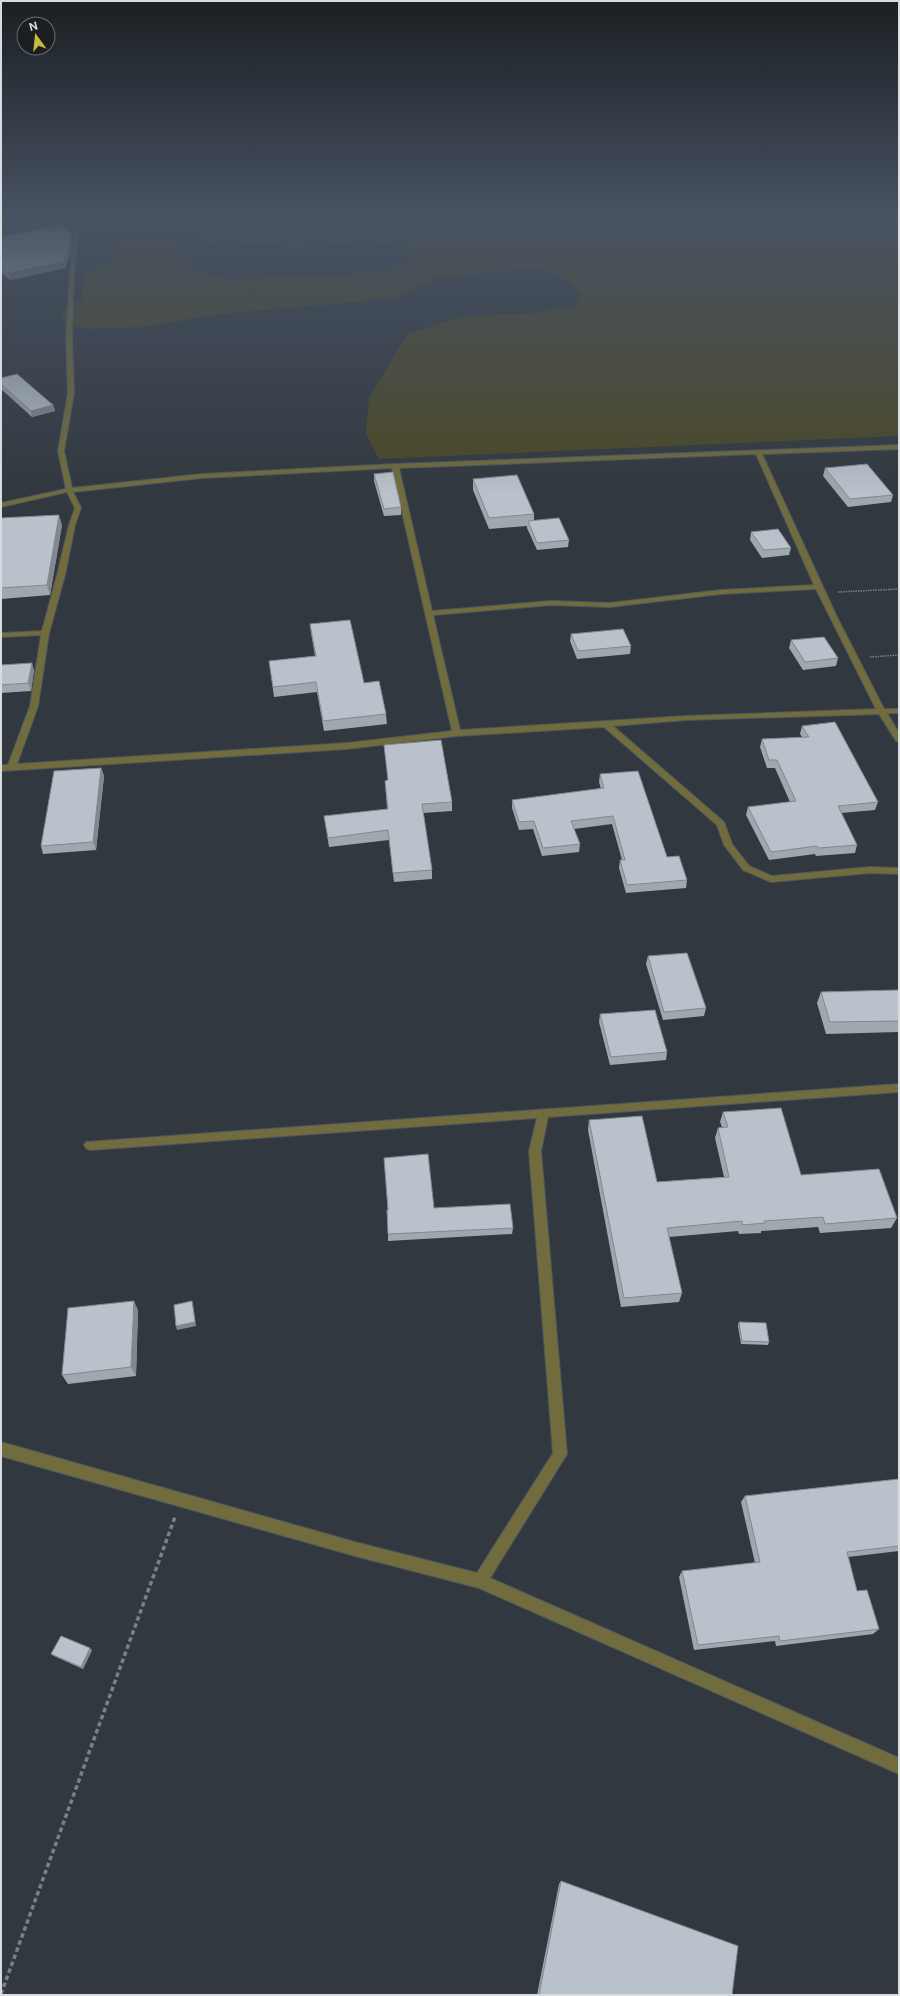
<svg xmlns="http://www.w3.org/2000/svg" width="900" height="1996" font-family="'Public Sans',sans-serif">
  <style>
    .green { fill: #4b4826 }
    .lines { fill: none; stroke-linecap: round; stroke-linejoin: round }
    .minor-casing { stroke: #4f565c; stroke-width: 2 }
    .path-far1 { stroke: #7a8086; stroke-width: 1.5; stroke-dasharray: 1.5 1; stroke-linecap: butt }
    .path { stroke: #7a8086; stroke-width: 3.5; stroke-dasharray: 4.5 3; stroke-linecap: butt }
    .minor { fill: #706c3e; fill-rule: evenodd }
    .wall { fill: #9fa7af }
    .shaded-wall { fill: #82888e }
    .building { fill: #b9c2cb; stroke: #82888e }
  </style>
  <rect width="100%" height="100%" fill="#31383f"/>
  <path class="green" d="M300 216H899V436L379 459 366 434 369 398 407 334 463 316 535 313 575 306 581 297 567 281 539 268 435 278 399 298 220 314 142 327 87 329 65 325 61 317 67 307 82 299 84 275 111 261 112 246 120 238 164 236 179 240 194 269 226 279 345 275 390 269 407 263 405 248C370 237 325 246 288 249L278 243 220 246 202 242 200 235C205 233 210 231 215 230 237 225 282 232 300 216Z"/>
  <g class="lines">
    <g class="minor-casing">
      <g id="minor">
        <path d="M84 216H88L79 225 74 273 72 338 74 393 64 451 72 488 202 474 395 464 899 445V449L762 454 836 615 884 709H899V713H887L899 733V742L896 741 879 714 686 720 613 726 724 822 732 844 749 866 772 876 870 867 899 868V874L870 873 771 882 743 870 724 845 717 825 604 727 457 736 347 749 1 771V765H8L30 706 41 635 1 637V633L42 631 57 575 69 525 75 508 67 492 1 507V503L66 489 58 451 68 393 66 338 70 273 75 225ZM756 454 814 585 721 590 610 603 551 601 432 611 399 468ZM392 468 452 731 347 743 17 764 38 706 49 633 65 575 75 525 81 508 73 492 202 478ZM816 589 876 709 686 716 460 730 433 615 551 605 610 607 721 594Z"/>
        <path d="M899 1084V1092L548 1117 541 1151 567 1454 490 1578 899 1758V1774L479 1588 355 1556 1 1456V1442L355 1542 477 1573 553 1453 529 1151 537 1118 90 1150 86 1148 84 1145 86 1142Z"/>
      </g>
    </g>
    <g class="path-far1">
      <path d="M838 592 899 589"/>
      <path d="M870 657 899 655"/>
    </g>
    <path class="path" d="M1 1994 175 1517"/>
    <use href="#minor" class="minor"/>
  </g>
  <g class="wall">
    <path d="M4 236 72 239 70 254 65 268 10 280 1 273V238L4 237Z"/>
    <path d="M1 378 53 405 55 411 32 417 1 389Z"/>
    <path d="M825 468 893 495 891 502 848 507 823 476Z"/>
    <path d="M374 474 401 507V515L384 516 374 481Z"/>
    <path d="M473 479 534 514V520L569 540 568 547 537 550 527 528V526L489 529 473 490Z"/>
    <path d="M1 518 62 525 50 595 1 599Z"/>
    <path d="M751 532 791 548 789 555 762 558 750 540Z"/>
    <path d="M310 624 386 714 387 724 324 731 317 692 274 697 269 661 315 656 311 633Z"/>
    <path d="M571 634 631 646 630 654 577 659 570 641Z"/>
    <path d="M791 640 838 658 836 666 803 670 789 648Z"/>
    <path d="M1 665 34 670 31 691 1 693Z"/>
    <path d="M802 726 878 802 875 810 841 813 857 845 855 853 816 856 815 854 769 860 746 815 748 807 790 802 775 768H767L760 747 762 739 802 737 800 734Z"/>
    <path d="M384 745 452 802V811L423 813 432 870V879L394 882 389 840 329 847 324 816 387 809 385 781 388 780Z"/>
    <path d="M101 768 104 776 96 850 43 854 41 846Z"/>
    <path d="M600 774 667 857 687 880 686 888 626 893 619 868 620 860H622L612 824 574 829 580 844 579 852 542 856 533 829 519 830 512 808V800L601 789 599 782Z"/>
    <path d="M648 956 706 1008 704 1016 663 1020 646 964Z"/>
    <path d="M899 990V1032L826 1034 817 1003 821 992Z"/>
    <path d="M600 1014 667 1052 666 1060 610 1065 599 1022Z"/>
    <path d="M723 1112 801 1175 897 1218 891 1228 820 1233 818 1227 761 1231V1233L739 1234 738 1231 669 1237 682 1293 679 1302 621 1307 588 1130 589 1120 657 1182 724 1177 715 1138 718 1128 722 1127 720 1122Z"/>
    <path d="M434 1208 513 1228 512 1234 388 1241V1234Z"/>
    <path d="M138 1310 136 1376 68 1384 62 1375Z"/>
    <path d="M739 1322 769 1342 768 1345 741 1344 738 1326Z"/>
    <path d="M899 1479V1551L848 1557 857 1591 879 1629 873 1634 776 1646 775 1641 694 1650 679 1577 682 1571 755 1563 741 1502 745 1496Z"/>
    <path d="M92 1650 83 1669 54 1656 51 1654Z"/>
    <path d="M561 1881 732 1995H537L559 1884Z"/>
  </g>
  <g class="shaded-wall">
    <path d="M71 233 72 239 70 254 65 268 10 280 8 273Z"/>
    <path d="M53 405 55 411 32 417 31 411Z"/>
    <path d="M59 515 62 525 50 595 47 585Z"/>
    <path d="M32 663 34 670 31 691 28 683Z"/>
    <path d="M101 768 104 776 96 850 93 842Z"/>
    <path d="M134 1301 138 1310 136 1376 131 1367Z"/>
    <path d="M192 1301 193 1304 196 1326 177 1330 176 1326Z"/>
    <path d="M90 1648 92 1650 83 1669 81 1667Z"/>
  </g>
  <g class="building">
    <path d="M62 225 71 233 69 248 64 262 8 273 1 268V238L5 237 4 236Z"/>
    <path d="M17 374 53 405 31 411 1 384V378Z"/>
    <path d="M867 464 893 495 850 499 825 468Z"/>
    <path d="M393 472 401 507 384 509 374 474Z"/>
    <path d="M517 475 534 514 489 518 473 479Z"/>
    <path d="M59 515 47 585 1 588V518Z"/>
    <path d="M559 518 569 540 537 543 528 521Z"/>
    <path d="M778 529 791 548 764 550 751 532Z"/>
    <path d="M350 620 364 683 379 681 386 714 323 721 316 682 273 687 269 661 316 656 310 624Z"/>
    <path d="M623 629 631 646 578 651 571 634Z"/>
    <path d="M824 637 838 658 805 662 791 640Z"/>
    <path d="M32 663 28 683 1 685V665Z"/>
    <path d="M835 722 878 802 838 806 857 845 818 848 817 846 771 852 748 807 796 801 777 760H769L762 739 809 737 802 726Z"/>
    <path d="M441 740 452 802 422 804 432 870 393 873 388 830 328 838 324 816 388 809 385 781 388 780 384 745Z"/>
    <path d="M101 768 93 842 41 846 54 771Z"/>
    <path d="M638 771 667 857 679 856 687 880 627 885 620 860H625L613 816 571 821 580 844 543 848 534 821 519 822 512 800 604 788 600 774Z"/>
    <path d="M687 953 706 1008 664 1012 648 956Z"/>
    <path d="M899 990V1021L830 1022 821 992Z"/>
    <path d="M655 1010 667 1052 611 1057 600 1014Z"/>
    <path d="M781 1108 801 1175 879 1169 897 1218 825 1224 823 1217 764 1221 765 1223 742 1225V1221L667 1228 682 1293 624 1298 589 1120 642 1116 657 1182 729 1177 718 1128 728 1127 723 1112Z"/>
    <path d="M428 1154 434 1208 510 1204 513 1228 388 1234 387 1210H388L384 1158Z"/>
    <path d="M134 1301 131 1367 62 1375 68 1308Z"/>
    <path d="M192 1301 195 1322 176 1326 174 1305Z"/>
    <path d="M739 1322 766 1323 769 1342 742 1341Z"/>
    <path d="M899 1479V1546L847 1552 857 1591 867 1590 879 1629 780 1641 779 1636 698 1645 682 1571 760 1562 745 1496Z"/>
    <path d="M61 1636 90 1648 81 1667 51 1654Z"/>
    <path d="M561 1881 738 1946 732 1995H539Z"/>
  </g>
  <linearGradient id="sky" x2="0" y2="1"><stop stop-color="#1b1f23"/><stop offset="0.44" stop-color="#485363"/><stop offset="1" stop-color="#485363" stop-opacity="0"/></linearGradient>
  <rect width="900" height="495" fill="url(#sky)"/>
  <rect width="900" height="1996" fill="none" stroke="#d8dce1" stroke-width="4"/>
  <g transform="translate(36 36) rotate(345)"><circle r="19" fill="#1c1f22" stroke="#676b6e"/>
  <path d="M0-3L7 15L0 10L-7 15Z" fill="#c6bc3c"/>
  <text y="-6" font-size="11" font-weight="bold" text-anchor="middle" fill="#d8dce1">N</text>
  </g>
</svg>
